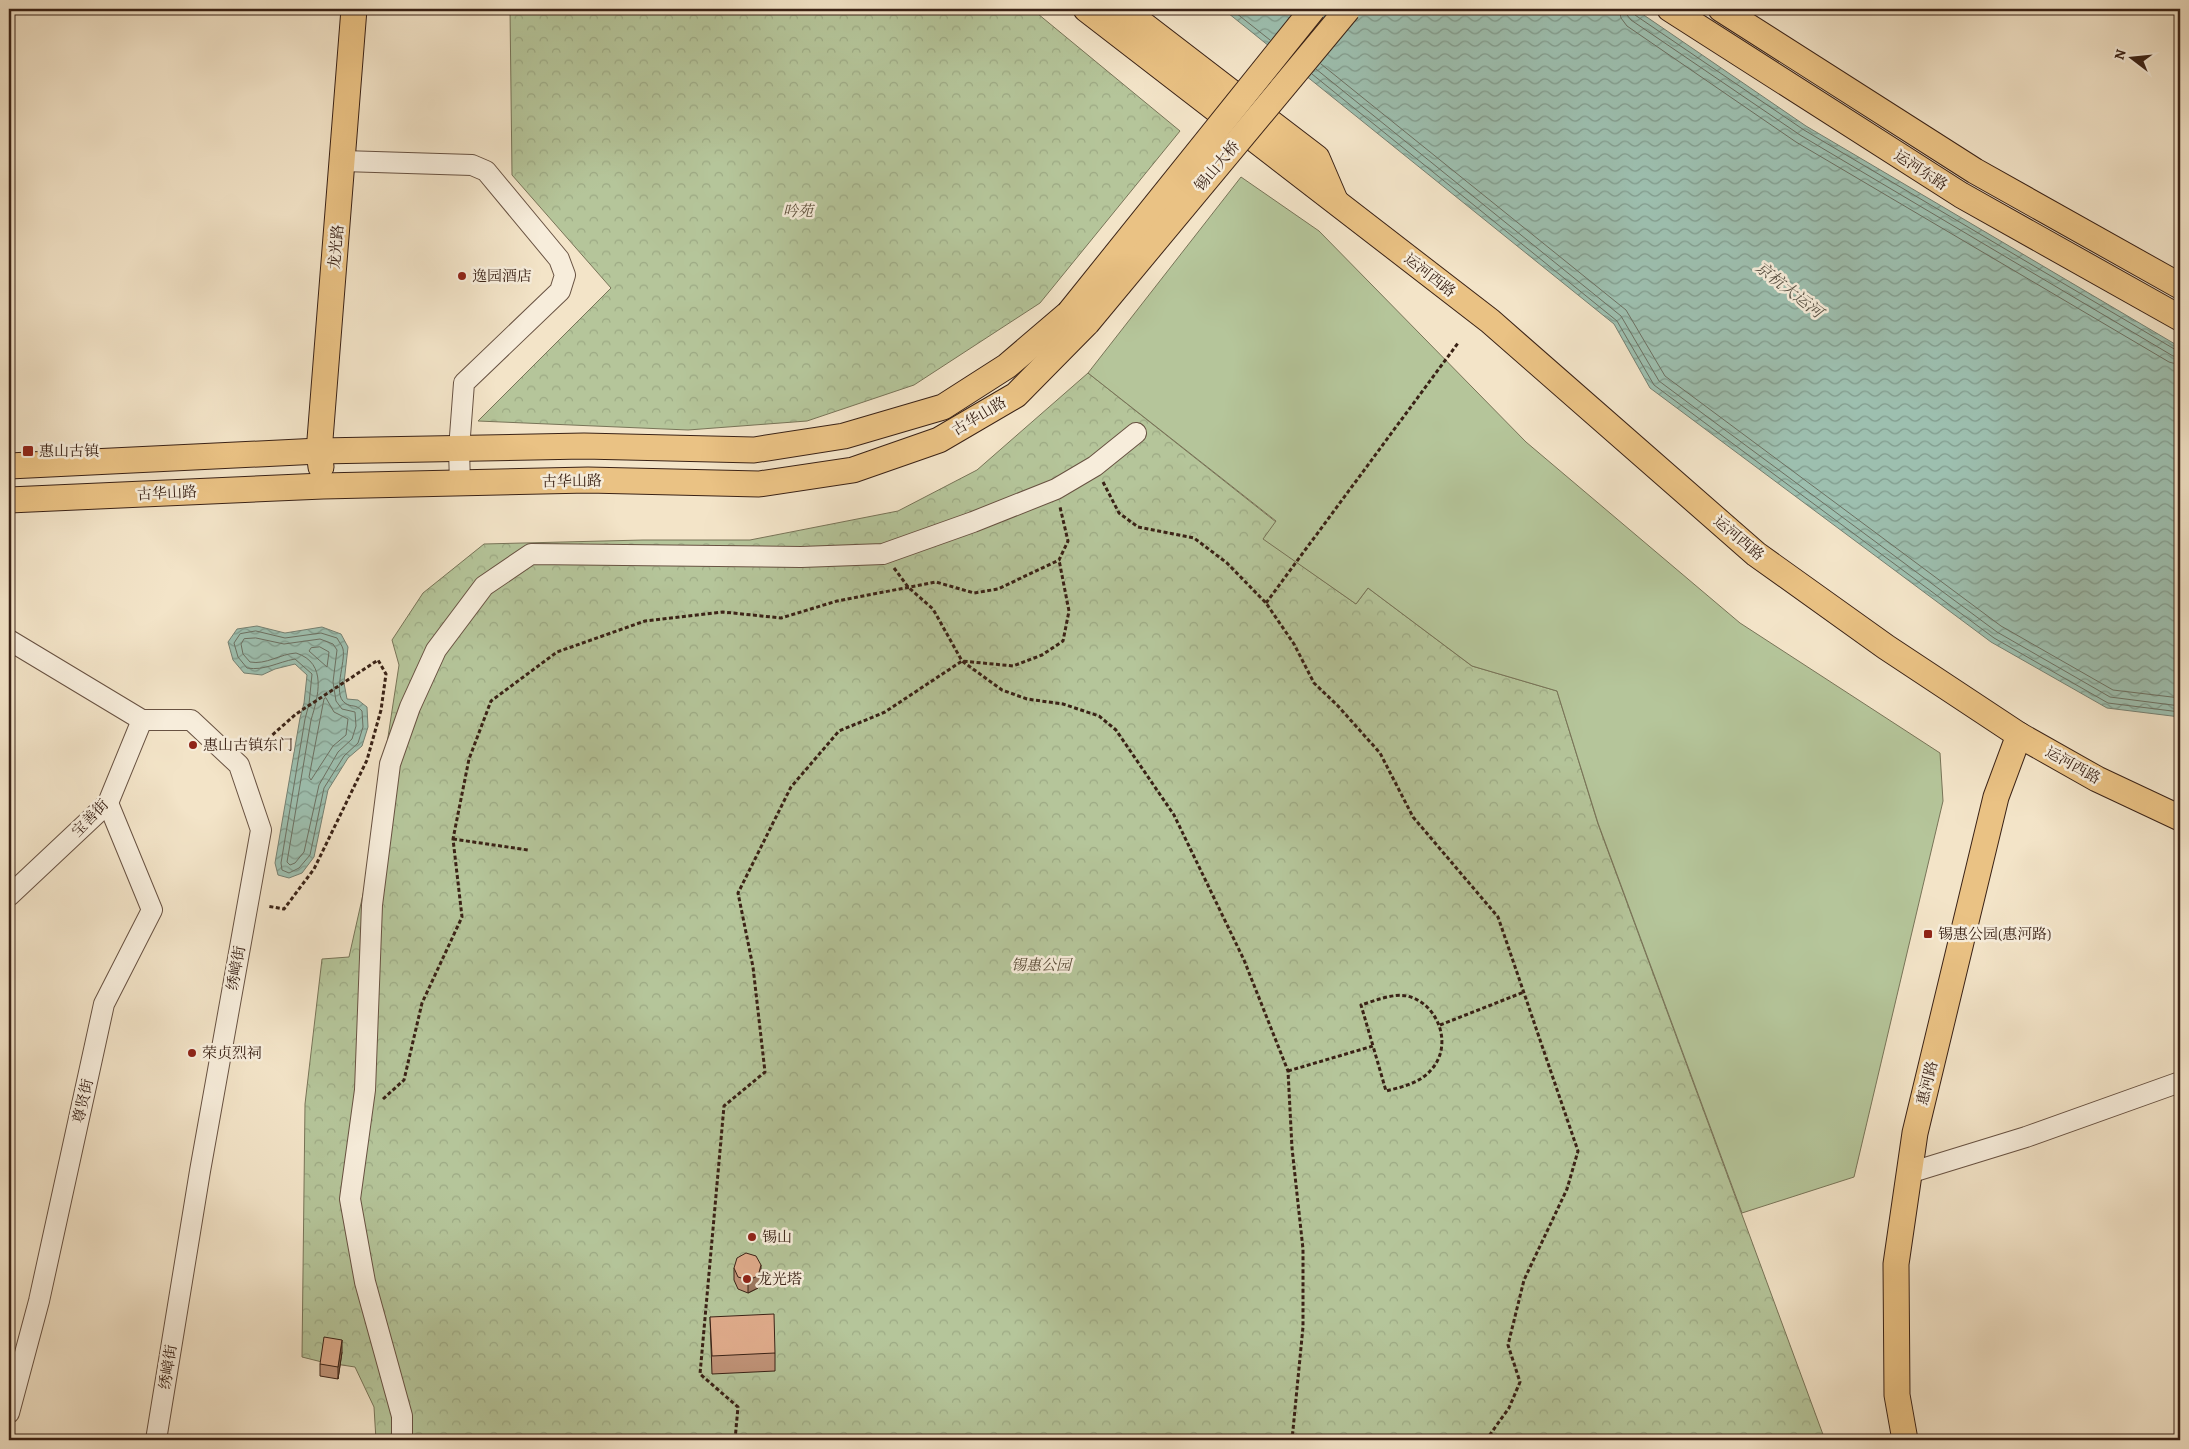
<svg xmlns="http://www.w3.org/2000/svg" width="2189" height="1449" font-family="Alegreya,'Noto Serif SC',serif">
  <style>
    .park { fill: url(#park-crowns); stroke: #787458 }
    .garden { fill: #b5c59a; stroke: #787458 }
    .water { fill: url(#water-waves); stroke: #758072 }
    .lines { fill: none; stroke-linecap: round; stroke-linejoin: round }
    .shore { stroke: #6c7062; stroke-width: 1 }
    .minor-casing { stroke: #685242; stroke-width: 22 }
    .major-casing { stroke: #3a2216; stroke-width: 27 }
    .path { stroke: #3a2216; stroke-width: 3; stroke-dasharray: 4 2.5; stroke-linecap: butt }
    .minor { stroke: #f7eddb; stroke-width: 20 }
    .major { stroke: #eac284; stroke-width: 25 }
    .major-bridge-casing { stroke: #3a2216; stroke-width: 27; stroke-linecap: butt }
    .major-bridge { stroke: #eac284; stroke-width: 25 }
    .wall { fill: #c09378; stroke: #3a2216 }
    .shaded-wall { fill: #9c7861; stroke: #3a2216 }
    .building { fill: #dfab8b; stroke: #3a2216 }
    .poi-dot { fill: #8f2418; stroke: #f7eddb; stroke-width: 2 }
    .labels { text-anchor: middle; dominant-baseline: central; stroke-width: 5; stroke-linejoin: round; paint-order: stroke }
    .street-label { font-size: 15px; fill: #3a2216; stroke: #f7eddb }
    .park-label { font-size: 15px; font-style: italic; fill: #594b37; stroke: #f7eddb }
    .poi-label { font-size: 15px; fill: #3a2216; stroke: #f7eddb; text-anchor: start }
    .water-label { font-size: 16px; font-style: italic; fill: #585144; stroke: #f7eddb }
  </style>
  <defs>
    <pattern id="park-crowns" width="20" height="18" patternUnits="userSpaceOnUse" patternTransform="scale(1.25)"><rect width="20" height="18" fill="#b5c59a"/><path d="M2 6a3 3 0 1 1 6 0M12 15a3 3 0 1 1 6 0" fill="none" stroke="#9ca984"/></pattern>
    <pattern id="water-waves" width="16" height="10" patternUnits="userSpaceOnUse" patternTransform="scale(1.25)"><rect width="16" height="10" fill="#9dbfaf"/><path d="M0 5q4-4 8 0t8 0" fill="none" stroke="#819b8d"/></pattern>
  </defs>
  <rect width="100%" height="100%" fill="#f3e4c8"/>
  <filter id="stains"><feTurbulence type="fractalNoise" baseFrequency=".004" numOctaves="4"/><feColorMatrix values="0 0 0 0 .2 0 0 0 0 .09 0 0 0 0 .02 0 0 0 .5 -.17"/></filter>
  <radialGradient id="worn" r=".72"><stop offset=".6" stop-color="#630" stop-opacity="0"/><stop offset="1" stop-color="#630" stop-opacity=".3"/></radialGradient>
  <g class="park">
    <path d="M510 9H1032L1180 131 1040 303 914 385 807 421 688 430 478 421 611 288 512 175Z"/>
    <path d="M1088 373 1276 522 1264 539 1356 604 1368 588 1472 666 1557 691 1598 824 1825 1440H376L374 1407 355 1367 322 1362 302 1357 305 1104 322 959 349 957 366 881 399 665 392 640 423 593 484 544 643 540H750L898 511 977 470Z"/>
  </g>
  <path class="garden" d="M1241 177 1319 231 1526 442 1740 623 1940 753 1943 801 1854 1177 1742 1213 1598 823 1557 691 1472 666 1368 588 1356 604 1263 539 1276 521 1088 373Z"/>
  <g class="water">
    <path d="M1223 9H1635L1806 126 2180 347V717L2107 708 1991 642 1650 388 1614 324Z"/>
    <path d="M257 626 285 633 322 627 341 634 348 647 344 683 347 699 358 700 367 707 368 727 362 746 348 758 328 790 314 857 302 873 289 878 278 875 275 863 300 718 304 703 307 675 295 664 275 669 262 675 244 673 233 660 228 642 237 629Z"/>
  </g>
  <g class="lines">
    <g class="shore">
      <path d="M1231 9 1270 40"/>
      <path d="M1619 9 1621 18 1627 26 1796 142 2169 362 2180 365"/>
      <path d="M1626 9 1627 15 1631 20 1800 135 2173 356 2180 357"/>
      <path d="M1633 9 1635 15 1804 130 2176 350 2180 351"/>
      <path d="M1321 64 1626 310 1665 376 2001 626 2113 690 2180 698"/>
      <path d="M1316 69 1621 316 1659 381 1997 632 2110 697 2180 706"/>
      <path d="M1312 74 1617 321 1654 385 1994 638 2108 703 2180 712"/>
      <path d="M256 631 285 638 321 633 337 638C339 642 342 645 343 649 346 662 332 694 345 703 351 708 355 703 362 711L363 727 358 743 344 756 324 788 310 855 299 868 289 873 282 870 281 863 305 719 309 704 312 674 295 659C278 662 264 671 247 668L238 657 234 643 240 634Z"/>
      <path d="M256 638 284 644 320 639 333 644 337 650 333 682 336 701 342 709 355 712 356 726 352 739 338 752 319 785 304 852 295 863 290 865 287 862 311 720C318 697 328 663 296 653 280 654 266 665 250 662L243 654 241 644 244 639Z"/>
      <path d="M320 647 329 652 327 667 309 651 311 648Z"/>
      <path d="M326 698 334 712 348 719 346 735 333 746 311 780 309 777 324 699Z"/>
    </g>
    <g class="minor-casing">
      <g id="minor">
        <path d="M343 161 472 165 486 171 559 259 565 275 560 291 464 383 459 449 460 484"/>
        <path d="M9 640 142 720H191L239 765 261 830 200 1171 156 1440"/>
        <path d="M9 896 108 803 142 720"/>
        <path d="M1909 1173 2026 1137 2180 1082"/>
        <path d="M9 1413 39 1301 104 1004 152 910 108 803"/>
        <path d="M402 1440V1416L365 1282 350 1199 365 1090 372 905 390 764 410 707 436 650 484 586 531 554 801 557 883 554 973 522 1056 489 1095 466 1136 433"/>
      </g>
    </g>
    <g class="major-casing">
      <g id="major">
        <path d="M1086 9 1490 321 1756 554 1886 647 2019 735 2097 779 2180 818"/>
        <path d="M1123 9 1317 158 1335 200"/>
        <path d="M1670 9 1961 195 2180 318"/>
        <path d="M1721 9 1975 171 2180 286"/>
        <path d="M9 466 319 451 584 446 754 450 844 436 943 407 1007 366 1069 313"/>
        <path d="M321 467 319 452 354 9"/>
        <path d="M9 500 323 486 588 480 759 484 853 470 939 440 1016 395 1087 323"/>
        <path d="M1905 1440 1897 1395 1896 1264 1915 1133 1996 797 2019 735"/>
      </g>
    </g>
    <g class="path">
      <path d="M1103 482 1119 513 1138 527 1194 538 1227 563 1266 603 1294 644 1314 683 1338 706 1380 753 1413 817 1498 917 1578 1151 1567 1189 1524 1280 1508 1345 1520 1382 1509 1408 1486 1440"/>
      <path d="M894 568 908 587 933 609 962 661 1002 690 1027 699 1063 704 1099 716 1116 730 1174 815 1244 960 1288 1071 1292 1148 1303 1249V1327L1292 1440"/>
      <path d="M1266 603 1458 343"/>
      <path d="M253 752 296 714 378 660 386 674 381 710 367 760 314 869 284 909 267 906"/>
      <path d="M453 839 528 850"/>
      <path d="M1440 1025 1524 992"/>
      <path d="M1288 1071 1373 1046 1386 1091C1402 1087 1420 1083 1431 1070 1454 1045 1438 1003 1407 996 1393 993 1374 1001 1361 1005L1373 1046"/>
      <path d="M383 1099 404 1080 422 1003 462 917 453 839 469 759 491 701 557 652 645 621 723 612 781 618 837 601 936 582 974 593 998 589 1059 560 1068 541 1060 507"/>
      <path d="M735 1440 738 1407 700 1374 724 1106 765 1072 753 967 738 893 791 787 839 731 885 712 962 661 1013 666 1042 655 1063 641 1069 611 1059 560"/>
    </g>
    <use href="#minor" class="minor"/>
    <use href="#major" class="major"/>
    <g class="major-bridge-casing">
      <g id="major-bridge">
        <path d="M1069 313 1313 9"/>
        <path d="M1087 323 1348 9"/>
      </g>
    </g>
    <use href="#major-bridge" class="major-bridge"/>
  </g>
  <g class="wall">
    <path d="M734 1268 761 1277 758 1288 748 1293 738 1289 734 1280Z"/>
    <path d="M710 1317 775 1353V1371L712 1374Z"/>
    <path d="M342 1352 338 1379 320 1376V1364Z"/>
  </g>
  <g class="shaded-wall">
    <path d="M761 1265V1277L758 1288 748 1293V1280Z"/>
    <path d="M342 1340V1352L338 1379V1367Z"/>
  </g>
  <g class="building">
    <path d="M746 1253 756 1256 761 1265 758 1276 748 1280 738 1277 734 1268 737 1258Z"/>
    <path d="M774 1314 775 1353 712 1356 710 1317Z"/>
    <path d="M324 1337 342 1340 338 1367 320 1364Z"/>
  </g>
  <g class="poi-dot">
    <circle cx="462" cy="276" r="5"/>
    <rect x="22" y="445" width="12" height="12" rx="2.5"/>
    <circle cx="193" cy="745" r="5"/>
    <rect x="1923" y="929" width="10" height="10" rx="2.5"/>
    <circle cx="192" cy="1053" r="5"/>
    <circle cx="752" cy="1237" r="5"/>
    <circle cx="747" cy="1279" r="5"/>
  </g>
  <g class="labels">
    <g class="street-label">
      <text transform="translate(1217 166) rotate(-50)">锡山大桥</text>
      <text transform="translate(1921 170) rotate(33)">运河东路</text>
      <text transform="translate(336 247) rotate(-85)">龙光路</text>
      <text transform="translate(1430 275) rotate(38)">运河西路</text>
      <text transform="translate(979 416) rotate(-31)">古华山路</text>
      <text transform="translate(572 481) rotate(-1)">古华山路</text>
      <text transform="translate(167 493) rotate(-3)">古华山路</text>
      <text transform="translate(1739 538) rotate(40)">运河西路</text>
      <text transform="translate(2073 765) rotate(29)">运河西路</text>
      <text transform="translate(90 818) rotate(-46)">宝善街</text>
      <text transform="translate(236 968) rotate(-80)">绣嶂街</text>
      <text transform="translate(1927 1083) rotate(-76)">惠河路</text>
      <text transform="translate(83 1101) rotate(-77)">尊贤街</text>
      <text transform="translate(168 1367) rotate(-81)">绣嶂街</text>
    </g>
    <g class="park-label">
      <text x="798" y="211">吟苑</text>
      <text x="1041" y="965">锡惠公园</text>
    </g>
    <g class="poi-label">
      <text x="472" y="276">逸园酒店</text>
      <text x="39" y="451">惠山古镇</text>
      <text x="203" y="745">惠山古镇东门</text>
      <text x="1938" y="934">锡惠公园(惠河路)</text>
      <text x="202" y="1053">荣贞烈祠</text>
      <text x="762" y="1237">锡山</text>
      <text x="757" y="1279">龙光塔</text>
    </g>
    <g class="water-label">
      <text transform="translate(1789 290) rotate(38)">京杭大运河</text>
    </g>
  </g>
  <rect width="2189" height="1449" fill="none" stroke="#f3e4c8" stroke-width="30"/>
  <rect x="10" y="10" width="2169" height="1429" fill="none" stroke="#3a2216" stroke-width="2.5"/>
  <rect x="15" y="15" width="2159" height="1419" fill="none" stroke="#3a2216"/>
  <g transform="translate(2132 58) rotate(286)" stroke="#f7eddb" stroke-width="4" paint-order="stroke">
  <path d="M0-4L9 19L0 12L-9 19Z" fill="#3a2216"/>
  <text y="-8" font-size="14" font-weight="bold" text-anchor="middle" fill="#3a2216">N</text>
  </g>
  <rect width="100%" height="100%" filter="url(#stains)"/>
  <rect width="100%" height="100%" fill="url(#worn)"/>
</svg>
